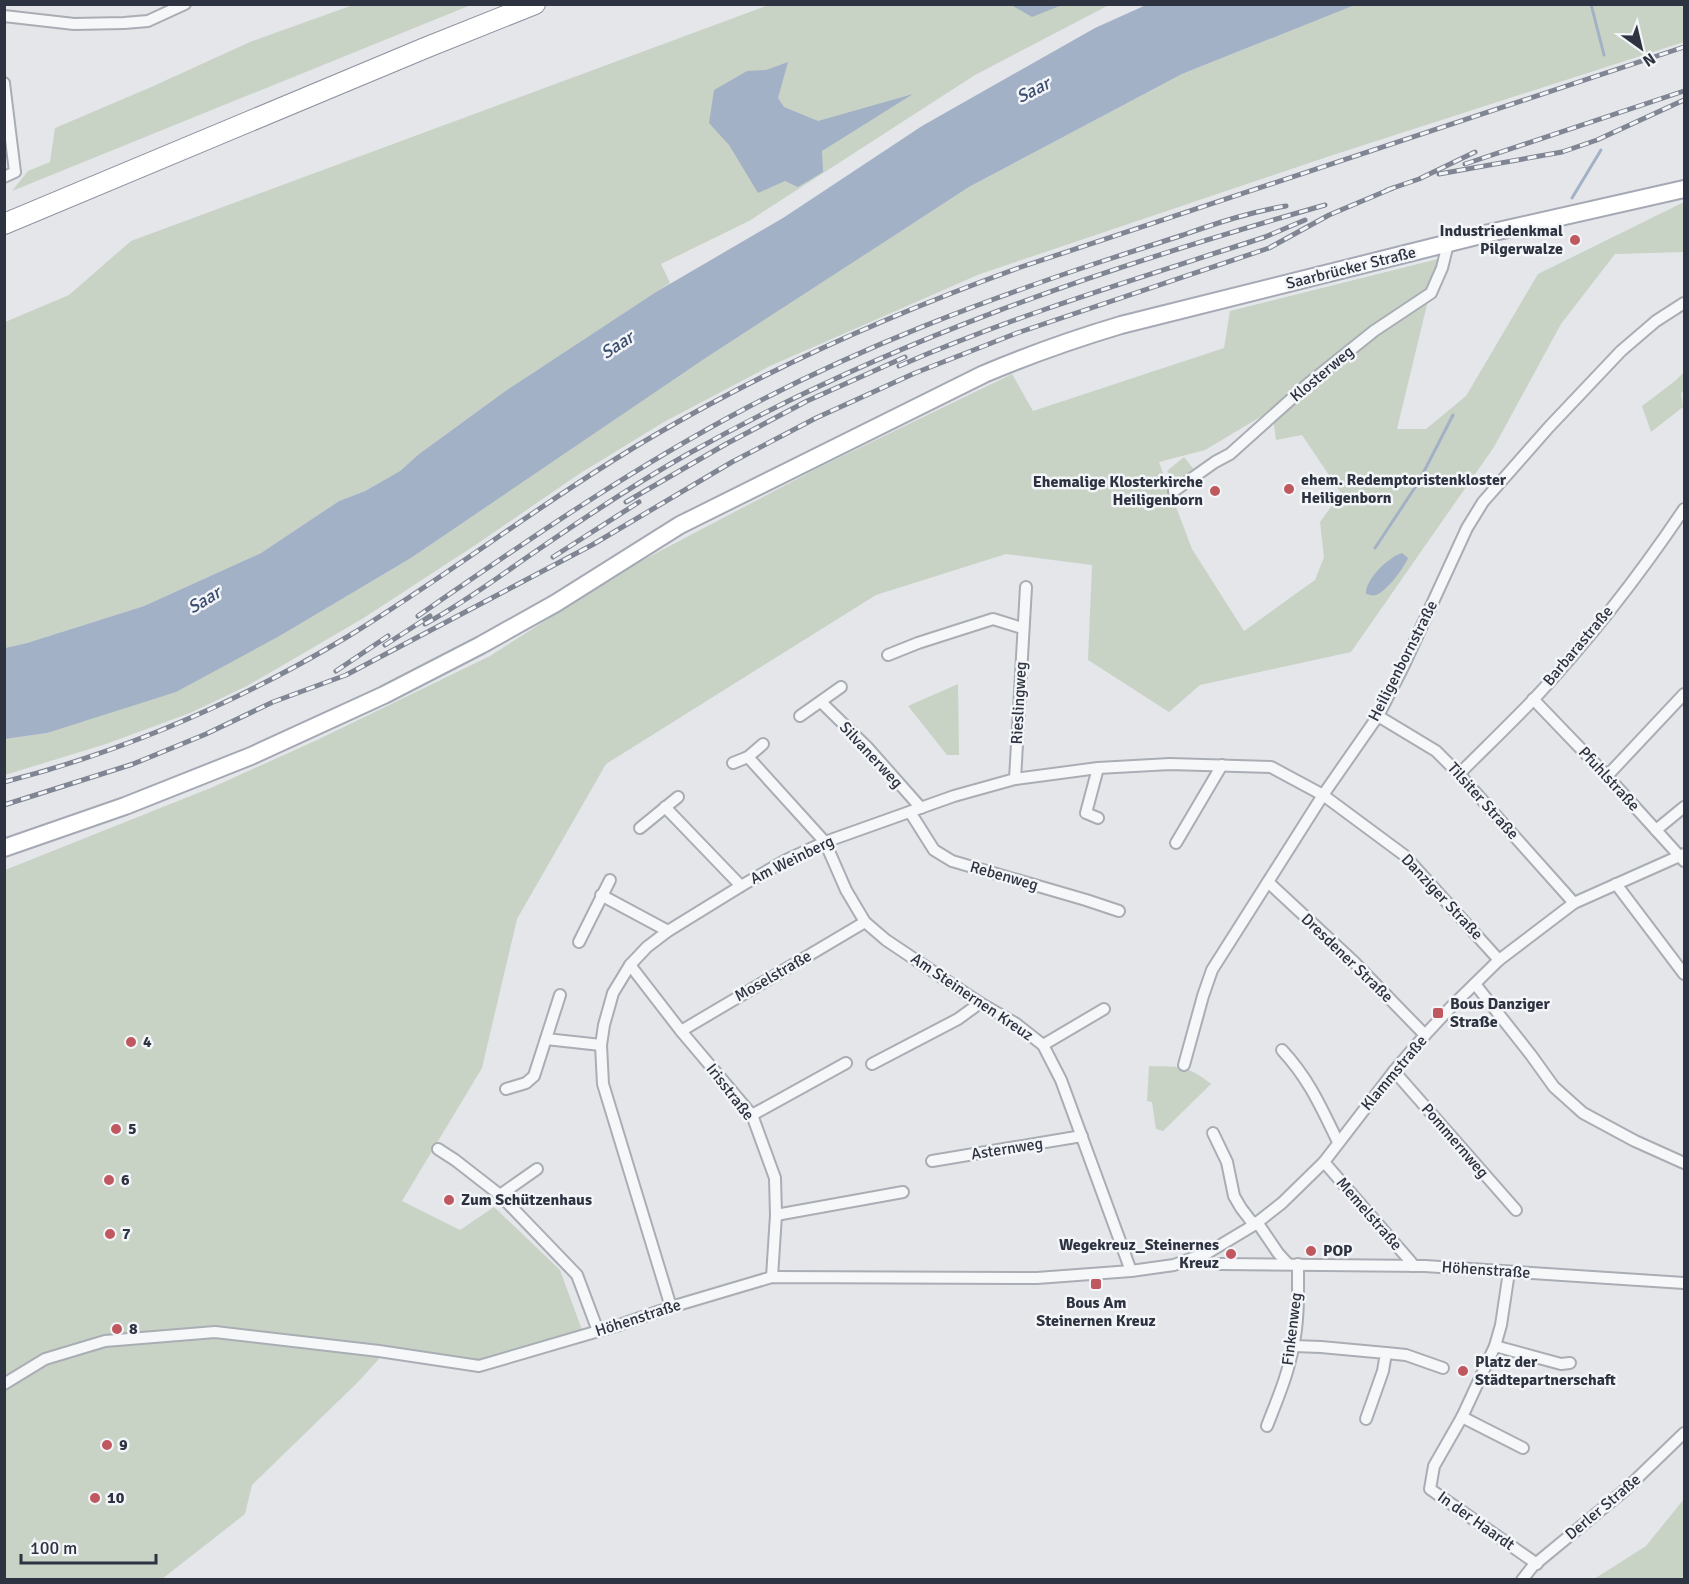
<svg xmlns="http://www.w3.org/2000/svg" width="1689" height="1584" font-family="Signika,sans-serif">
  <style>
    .green { fill: #c8d3c6; fill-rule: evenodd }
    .water { fill: #a3b1c6 }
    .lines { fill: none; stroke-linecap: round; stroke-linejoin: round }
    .stream { stroke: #a3b1c6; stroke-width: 3 }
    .street-casing { stroke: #a9adb4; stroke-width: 14 }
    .primary-casing { stroke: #a4a9b4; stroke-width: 20 }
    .highway-casing { stroke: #8d929f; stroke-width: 22 }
    .street { stroke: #f6f7f9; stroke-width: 10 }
    .primary { stroke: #fff; stroke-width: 16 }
    .highway { stroke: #fff; stroke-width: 20 }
    .rail-casing { stroke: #7f8592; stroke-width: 5 }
    .rail { stroke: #f3f5f8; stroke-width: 3; stroke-dasharray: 9; stroke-linecap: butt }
    .poi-dot { fill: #c0585f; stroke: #f3f5f8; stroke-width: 2 }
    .labels { text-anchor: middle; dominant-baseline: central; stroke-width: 5; stroke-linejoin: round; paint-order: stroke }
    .poi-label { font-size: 16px; font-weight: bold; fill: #2d3340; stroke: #f3f5f8; text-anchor: start }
    .street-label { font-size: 16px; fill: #2d3340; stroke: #f3f5f8 }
    .water-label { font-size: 18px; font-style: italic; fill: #3c4f70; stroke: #f3f5f8 }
  </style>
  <rect width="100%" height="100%" fill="#e4e6ea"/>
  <g class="green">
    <path d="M353 5H471L12 191 28 171 50 162 55 128 149 88 250 42Z"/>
    <path d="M769 5H1109L975 75 749 221 661 264 670 283 504 392 419 454 400 471 365 491 339 501 261 553 144 606 27 643 5 648V322L69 295 131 241Z"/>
    <path d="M1355 5H1684V42L1333 155 980 274 770 366 664 422 579 474 477 544 362 619 247 686 190 713 106 744 5 775 4 739 47 733 283 634 411 558 704 358 969 187 1182 74Z"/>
    <path d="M1684 202V252L1615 254 1561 324 1494 447 1351 652 1200 685 1169 712 1088 660 1092 565 1006 554 876 595 606 764 517 919 482 1068 402 1201 460 1230 494 1207 560 1270 582 1330 475 1361 387 1350 359 1381 252 1485 245 1514 162 1579 5 1580V870L213 787 317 740 490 656 624 570 818 468 1012 374 1033 411 1224 348 1230 311 1438 259 1397 429H1426L1466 396 1538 274ZM1272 410 1276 440 1302 435 1341 493 1320 522 1324 557 1315 580 1244 631 1192 549 1159 462 1205 450Z"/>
    <path d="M1684 372V391L1681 393 1683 407 1651 432 1642 406 1675 381Z"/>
    <path d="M1184 457 1195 471 1178 485 1167 471Z"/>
    <path d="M958 684 959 755H947L908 706Z"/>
    <path d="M1149 1066C1180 1067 1186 1064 1211 1084L1163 1131 1156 1129 1152 1102 1147 1101Z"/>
    <path d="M1684 1499V1579H1594L1646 1546Z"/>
  </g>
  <g class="water">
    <path d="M1011 5H1062L1032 17Z"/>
    <path d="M1146 5H1355L1182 74 969 187 704 359 411 558 283 634 176 692 47 733 5 739V648L27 643 144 606 261 553 339 501 365 491 400 471 419 454 504 392 656 292 783 218 922 126 1095 28Z"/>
    <path d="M788 62 778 98 784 107 818 121 913 94 822 151 823 172 798 187 785 181 758 193 729 145 709 123 714 90 747 71 766 70Z"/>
    <path d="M1402 553 1408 558C1404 568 1386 592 1376 595 1372 596 1371 595 1366 594 1365 580 1388 557 1402 553Z"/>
  </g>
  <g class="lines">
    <g class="stream">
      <path d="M1591 4 1604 55"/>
      <path d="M1572 198 1601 150"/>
      <path d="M1375 548 1418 483 1453 415"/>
    </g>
    <g class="street-casing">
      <g id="street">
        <path d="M4 16 74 24 124 23 148 21 185 4"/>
        <path d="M4 83 15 172 4 177"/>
        <path d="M1174 491 1215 462 1230 454 1308 384 1374 331 1431 293 1442 268 1448 244"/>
        <path d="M888 655 918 643 993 619 1022 628"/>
        <path d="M1533 699 1607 776 1684 861"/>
        <path d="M821 702 867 747 921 808"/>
        <path d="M800 716 841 687"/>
        <path d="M1378 716 1436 751 1459 774 1574 903"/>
        <path d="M748 757 825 842 846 890 865 922 886 940 980 1003 1015 1023 1043 1045 1061 1080 1131 1271"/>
        <path d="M733 763 748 757 763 744"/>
        <path d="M1459 774C1484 749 1510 724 1534 699 1589 640 1639 576 1684 509"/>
        <path d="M1607 776 1684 694"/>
        <path d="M1015 779 1026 587"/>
        <path d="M665 807 741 886"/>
        <path d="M910 812 934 850 952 861 1086 900 1119 911"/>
        <path d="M1098 818 1086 813 1098 768"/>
        <path d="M640 828 678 797"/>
        <path d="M1656 830 1684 807"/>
        <path d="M1176 843 1222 765"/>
        <path d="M1268 882 1354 962 1425 1035"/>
        <path d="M1616 884 1684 974"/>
        <path d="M601 895 668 931"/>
        <path d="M579 942 610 880"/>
        <path d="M630 965 681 1031 752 1115 775 1178 776 1215 772 1277"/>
        <path d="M1475 984 1531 1055 1554 1087 1583 1113 1635 1141 1684 1163"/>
        <path d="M681 1031 865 922"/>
        <path d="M546 1039 601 1045"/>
        <path d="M1043 1045 1104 1009"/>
        <path d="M1282 1050C1309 1079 1321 1107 1338 1142"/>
        <path d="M872 1064 958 1019 980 1003"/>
        <path d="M1184 1065 1203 996 1212 970 1323 795 1378 716 1403 667 1467 528 1483 502 1549 427 1621 351 1656 321 1684 303"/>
        <path d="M1394 1071 1516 1210"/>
        <path d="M506 1089 526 1083 534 1076 560 995"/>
        <path d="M752 1115 846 1063"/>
        <path d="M1213 1133 1227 1162 1234 1196 1241 1208 1254 1225"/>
        <path d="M438 1149 455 1160 500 1195 577 1275 598 1331"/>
        <path d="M932 1161 1082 1136"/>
        <path d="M1324 1162 1411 1262 1413 1266"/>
        <path d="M500 1195 537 1169"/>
        <path d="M776 1215 903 1192"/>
        <path d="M1257 1222 1278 1253 1288 1264"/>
        <path d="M1220 1264 1425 1266 1684 1283"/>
        <path d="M1509 1272 1501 1325 1495 1346 1462 1417 1434 1466 1430 1489 1537 1564"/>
        <path d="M671 1307 603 1084 601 1045 604 1025 613 993 630 965 647 947 668 931 741 886 786 860 825 842 954 796 1015 779 1098 768 1170 764 1271 767 1323 795 1404 855 1499 960"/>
        <path d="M1294 1346 1321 1347 1386 1353 1383 1371 1366 1419"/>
        <path d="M1495 1346 1561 1364 1570 1363"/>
        <path d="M1386 1353 1406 1355 1443 1368"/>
        <path d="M4 1384 45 1359 105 1341 215 1332 379 1351 479 1366 619 1325 671 1307 772 1277 1037 1278 1131 1271 1174 1265 1209 1252 1254 1225 1282 1203 1324 1162 1394 1071 1425 1035 1451 1007 1499 960 1574 903 1684 854"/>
        <path d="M1462 1417 1523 1448"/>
        <path d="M1267 1426C1277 1400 1288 1375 1293 1347 1299 1320 1298 1292 1298 1264"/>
        <path d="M1522 1580 1533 1566 1625 1490 1684 1433"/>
      </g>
    </g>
    <g class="primary-casing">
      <path id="primary" d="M4 848 125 806 251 756 384 695 481 645 556 603 680 525 984 374C1029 355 1074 339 1121 325L1485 234 1684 189"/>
    </g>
    <g class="highway-casing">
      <path id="highway" d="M4 224 425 48 535 4"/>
    </g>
    <use href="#street" class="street"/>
    <use href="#primary" class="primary"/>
    <use href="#highway" class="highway"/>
    <g class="rail-casing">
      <g id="rail">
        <path d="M1465 164 1684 91"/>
        <path d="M1439 174 1562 152 1597 140 1684 100"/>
        <path d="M1387 190 1419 179 1475 152"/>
        <path d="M899 366C1018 314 1143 277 1265 237L1305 220"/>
        <path d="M626 502 726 444 807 401 905 357"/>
        <path d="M553 557 639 502"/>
        <path d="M418 616C526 541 634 467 750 406 862 347 980 302 1100 262 1128 253 1155 244 1183 235 1217 223 1250 212 1286 206"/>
        <path d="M425 624C460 605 493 581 526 558 578 522 631 486 686 455 887 341 1104 268 1325 205"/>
        <path d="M385 645 430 616"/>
        <path d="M336 671 388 636"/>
        <path d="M4 782C126 751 240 701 347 637 452 573 549 497 655 435 771 367 894 313 1021 267L1684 47"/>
        <path d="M4 805 133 764 206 734 273 702 346 675 592 545 732 462 816 418 915 373 1017 333 1269 248 1329 215 1393 188"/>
      </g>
    </g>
    <use href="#rail" class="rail"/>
  </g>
  <g class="poi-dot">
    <circle cx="1575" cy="240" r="6"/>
    <circle cx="1289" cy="489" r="6"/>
    <circle cx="1215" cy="491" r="6"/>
    <rect x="1432" y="1007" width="12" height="12" rx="3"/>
    <circle cx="131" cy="1042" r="6"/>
    <circle cx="116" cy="1129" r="6"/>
    <circle cx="109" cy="1180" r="6"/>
    <circle cx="449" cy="1200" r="6"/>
    <circle cx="110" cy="1234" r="6"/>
    <circle cx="1311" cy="1251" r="6"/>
    <circle cx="1231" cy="1254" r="6"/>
    <rect x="1090" y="1278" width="12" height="12" rx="3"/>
    <circle cx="117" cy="1329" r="6"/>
    <circle cx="1463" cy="1371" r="6"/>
    <circle cx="107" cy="1445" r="6"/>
    <circle cx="95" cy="1498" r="6"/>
  </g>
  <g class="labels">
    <g class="poi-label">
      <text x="1563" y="231" text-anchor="end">Industriedenkmal<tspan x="1563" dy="18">Pilgerwalze</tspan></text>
      <text x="1301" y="480">ehem. Redemptoristenkloster<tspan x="1301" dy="18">Heiligenborn</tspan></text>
      <text x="1203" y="482" text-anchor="end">Ehemalige Klosterkirche<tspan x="1203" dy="18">Heiligenborn</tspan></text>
      <text x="1450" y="1004">Bous Danziger<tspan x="1450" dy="18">Straße</tspan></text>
      <text x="143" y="1042">4</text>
      <text x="128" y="1129">5</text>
      <text x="121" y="1180">6</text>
      <text x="461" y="1200">Zum Schützenhaus</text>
      <text x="122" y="1234">7</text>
      <text x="1219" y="1245" text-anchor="end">Wegekreuz_Steinernes<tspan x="1219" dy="18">Kreuz</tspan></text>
      <text x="1323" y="1251">POP</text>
      <text x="1096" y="1303" text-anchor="middle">Bous Am<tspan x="1096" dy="18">Steinernen Kreuz</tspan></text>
      <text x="129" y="1329">8</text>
      <text x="1475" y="1362">Platz der<tspan x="1475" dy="18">Städtepartnerschaft</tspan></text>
      <text x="119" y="1445">9</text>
      <text x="107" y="1498">10</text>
    </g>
    <g class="street-label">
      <text transform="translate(1351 268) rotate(-14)">Saarbrücker Straße</text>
      <text transform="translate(1322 374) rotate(-40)">Klosterweg</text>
      <text transform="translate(1578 646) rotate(-50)">Barbarastraße</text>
      <text transform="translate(1403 661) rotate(-63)">Heiligenbornstraße</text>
      <text transform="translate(1019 703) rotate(-87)">Rieslingweg</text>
      <text transform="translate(871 755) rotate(47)">Silvanerweg</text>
      <text transform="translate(1609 779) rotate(47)">Pfuhlstraße</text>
      <text transform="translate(1483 801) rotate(48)">Tilsiter Straße</text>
      <text transform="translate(792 860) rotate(-26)">Am Weinberg</text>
      <text transform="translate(1004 876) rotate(16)">Rebenweg</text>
      <text transform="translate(1442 897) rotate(47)">Danziger Straße</text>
      <text transform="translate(1347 958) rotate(44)">Dresdener Straße</text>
      <text transform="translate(773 976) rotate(-30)">Moselstraße</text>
      <text transform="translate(972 997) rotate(34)">Am Steinernen Kreuz</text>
      <text transform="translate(1394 1073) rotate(-50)">Klammstraße</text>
      <text transform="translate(730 1092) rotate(52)">Irisstraße</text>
      <text transform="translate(1455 1141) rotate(49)">Pommernweg</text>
      <text transform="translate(1007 1149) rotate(-9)">Asternweg</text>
      <text transform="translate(1369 1214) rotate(49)">Memelstraße</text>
      <text transform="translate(1486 1270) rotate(4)">Höhenstraße</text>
      <text transform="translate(638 1318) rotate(-18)">Höhenstraße</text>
      <text transform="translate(1292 1329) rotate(-83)">Finkenweg</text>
      <text transform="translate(1603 1507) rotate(-40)">Derler Straße</text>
      <text transform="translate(1476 1521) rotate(35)">In der Haardt</text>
    </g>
    <g class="water-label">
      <text transform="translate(1033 90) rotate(-27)">Saar</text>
      <text transform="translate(617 345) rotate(-33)">Saar</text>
      <text transform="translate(204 600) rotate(-31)">Saar</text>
    </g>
  </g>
  <rect width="1689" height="1584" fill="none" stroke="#2d3340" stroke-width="12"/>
  <g transform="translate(1641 48) rotate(146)" stroke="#f3f5f8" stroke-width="4.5" paint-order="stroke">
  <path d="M0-4.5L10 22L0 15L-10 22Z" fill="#2d3340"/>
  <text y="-9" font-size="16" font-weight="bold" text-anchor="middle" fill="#2d3340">N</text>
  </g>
  <path d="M21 1554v9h135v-9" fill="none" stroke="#2d3340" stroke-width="3"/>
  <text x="30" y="1554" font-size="18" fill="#2d3340" stroke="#f3f5f8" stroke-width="4.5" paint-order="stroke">100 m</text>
</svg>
